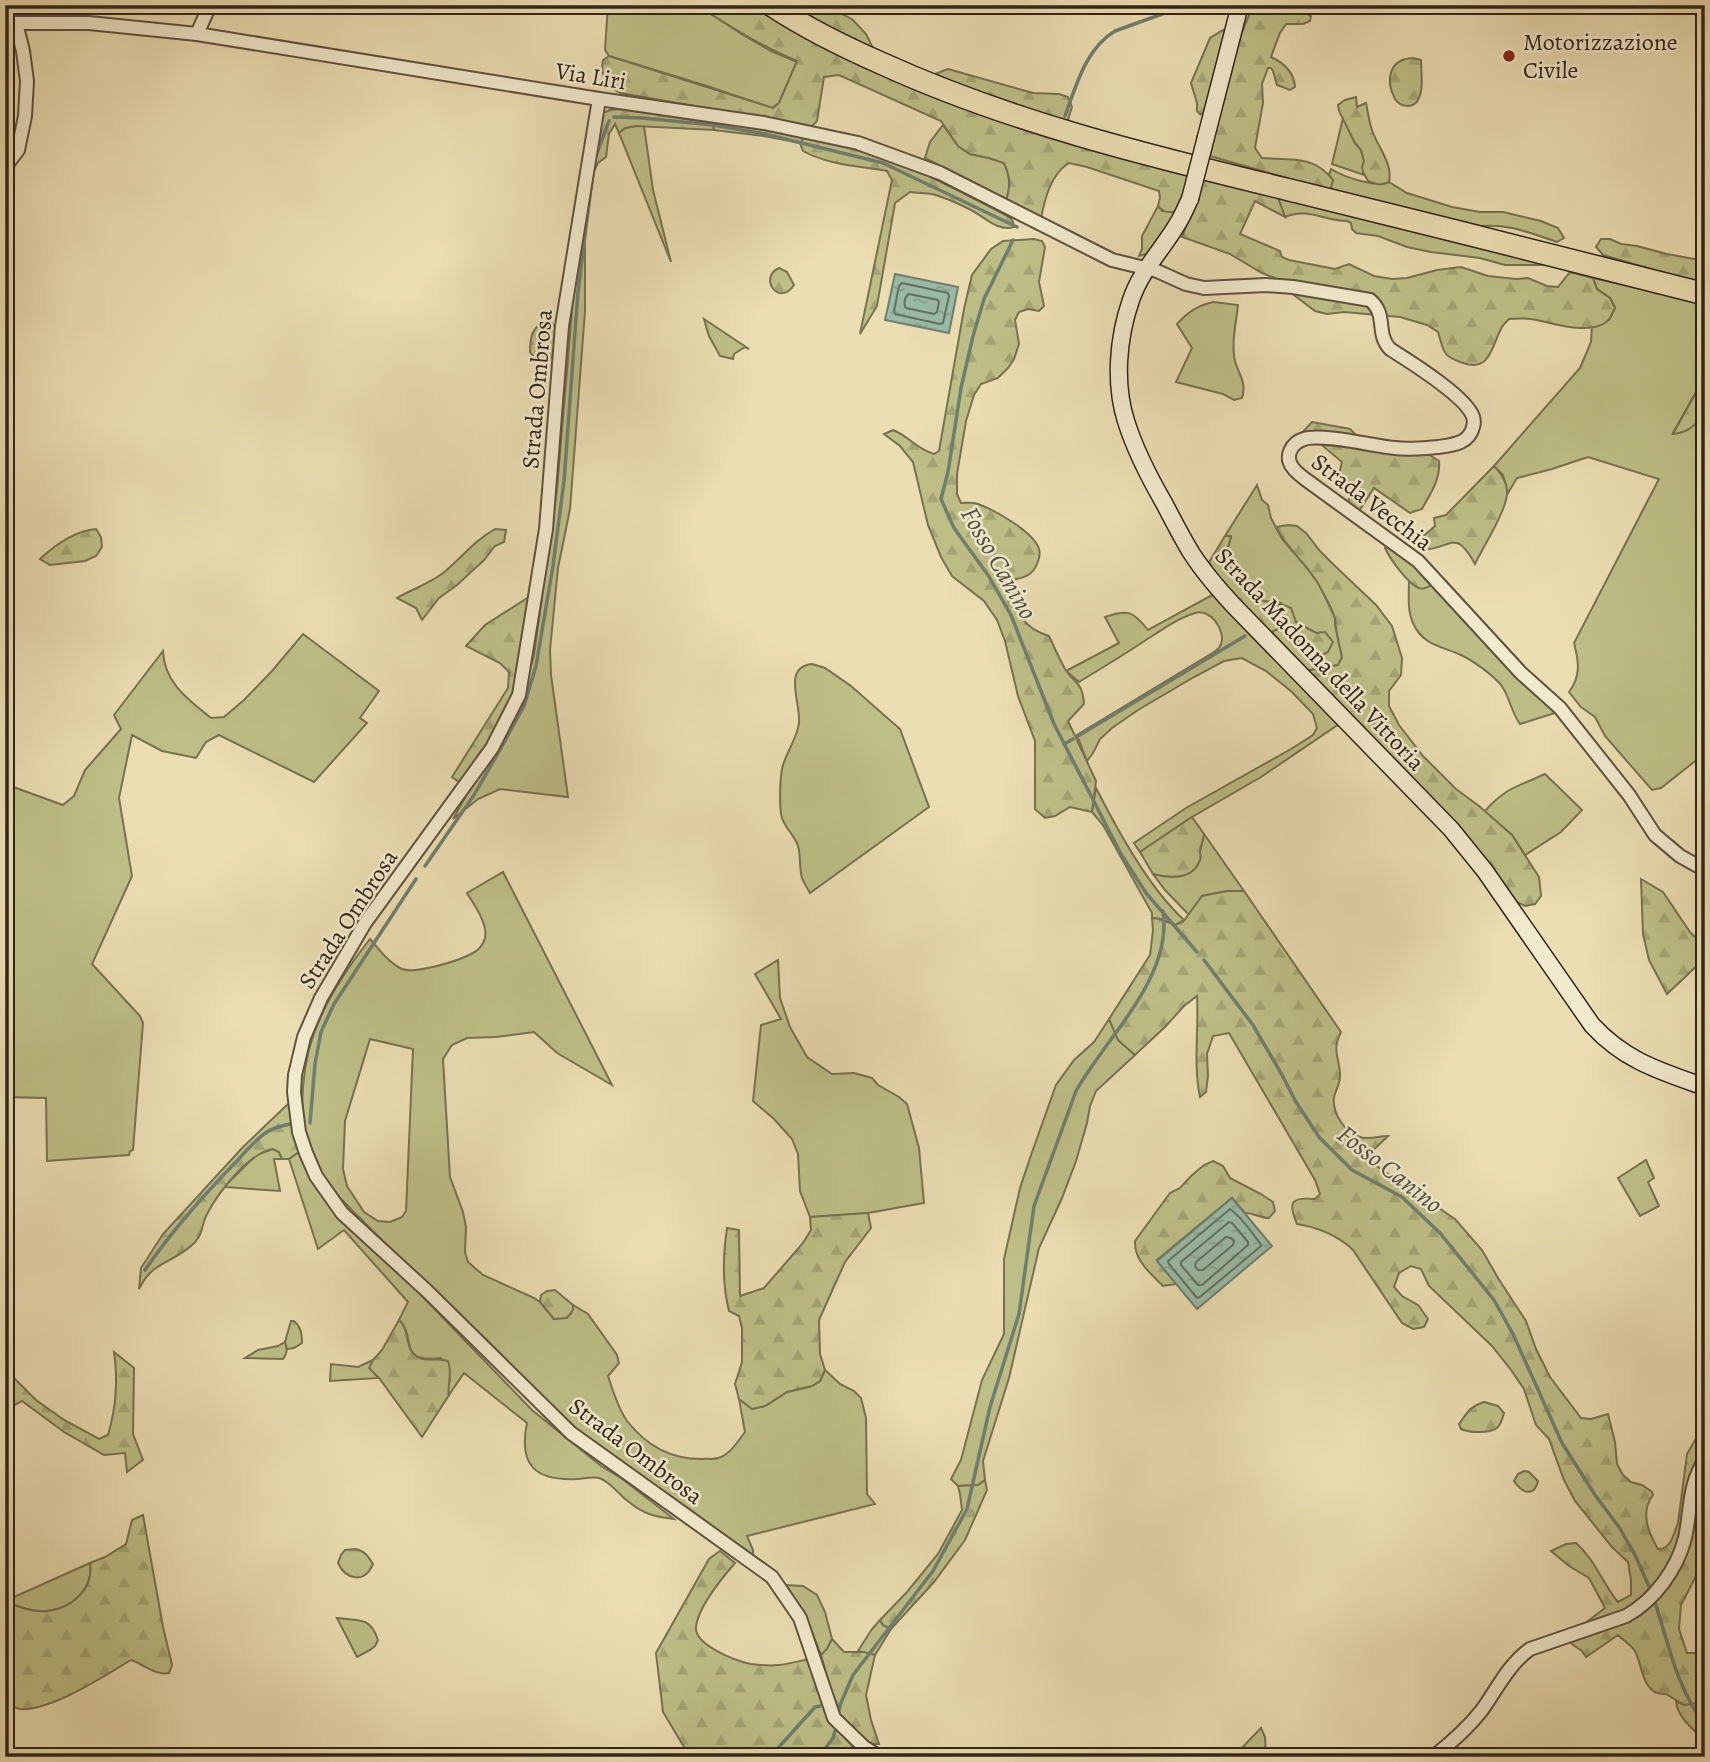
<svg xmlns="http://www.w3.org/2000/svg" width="1710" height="1762" font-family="Alegreya,serif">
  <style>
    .green { fill: #bebf87; stroke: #777250; stroke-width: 2; fill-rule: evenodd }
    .forest { fill: url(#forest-firs); stroke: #777250; stroke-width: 2 }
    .water { fill: url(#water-ripples); stroke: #6f7f6f; stroke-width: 2 }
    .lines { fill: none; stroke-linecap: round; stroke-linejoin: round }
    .shore { stroke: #647061; stroke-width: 2 }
    .stream { stroke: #6f7f6f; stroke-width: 3.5 }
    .street-casing { stroke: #5f5240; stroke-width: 16 }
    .secondary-casing { stroke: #30241a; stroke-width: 19 }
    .highway-casing { stroke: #30241a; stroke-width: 24 }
    .street { stroke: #f2eacd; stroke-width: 12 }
    .secondary { stroke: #f2eacd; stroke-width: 16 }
    .highway { stroke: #ebdeb2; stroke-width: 21 }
    .secondary-bridge-casing { stroke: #30241a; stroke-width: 19; stroke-linecap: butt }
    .secondary-bridge { stroke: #f2eacd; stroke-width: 16 }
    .poi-dot { fill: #8f2418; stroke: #f2eacd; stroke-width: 2.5 }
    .labels { text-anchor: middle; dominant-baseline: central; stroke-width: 5; stroke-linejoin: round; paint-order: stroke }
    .poi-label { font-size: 24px; fill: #30241a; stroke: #f2eacd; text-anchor: start }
    .street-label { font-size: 24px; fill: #30241a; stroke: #f2eacd }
    .water-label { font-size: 26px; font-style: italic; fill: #505245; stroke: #f2eacd }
  </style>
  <defs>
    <pattern id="forest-firs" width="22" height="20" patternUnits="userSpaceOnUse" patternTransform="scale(1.75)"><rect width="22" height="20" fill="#bebf87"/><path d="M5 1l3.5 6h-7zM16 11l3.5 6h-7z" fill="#a4a474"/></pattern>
    <pattern id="water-ripples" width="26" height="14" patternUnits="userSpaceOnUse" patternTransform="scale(1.75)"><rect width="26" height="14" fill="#99bca8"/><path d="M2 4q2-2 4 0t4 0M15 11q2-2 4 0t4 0" fill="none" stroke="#84a190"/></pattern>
  </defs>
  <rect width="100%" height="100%" fill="#ebdeb2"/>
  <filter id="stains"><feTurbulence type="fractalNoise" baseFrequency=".00286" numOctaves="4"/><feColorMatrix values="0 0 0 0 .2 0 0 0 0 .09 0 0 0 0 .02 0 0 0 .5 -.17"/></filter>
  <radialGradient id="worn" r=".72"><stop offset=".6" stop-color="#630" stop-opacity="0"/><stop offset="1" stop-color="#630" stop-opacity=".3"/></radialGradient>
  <g class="green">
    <path d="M608 5H697L743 35 771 51 797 62 779 103 772 108 704 85 609 56 605 50Z"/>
    <path d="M1343 118 1355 143 1361 150 1364 161 1363 172 1364 175 1332 164Z"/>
    <path d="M712 123 754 128 804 138 800 143 764 136 714 130Z"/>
    <path d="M943 125 958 146 970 154 989 158 1004 163C1010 176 1011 186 1006 200L925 158 930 142Z"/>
    <path d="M636 126H644L653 190 671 262 619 133 625 128Z"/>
    <path d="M1331 169C1344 177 1375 188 1389 182L1407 193 1452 207 1480 212H1503L1541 221 1558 228 1564 238 1557 242C1528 232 1504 222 1473 227L1328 190 1333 180 1329 175Z"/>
    <path d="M1277 195 1538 261 1545 265H1505L1480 258 1431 252 1407 247 1378 236 1356 233 1352 229 1351 223 1347 221C1326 221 1306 207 1285 217Z"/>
    <path d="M1158 206 1162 211H1178L1150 253 1139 256 1142 249V236Z"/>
    <path d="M585 211V311L570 509 558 568 550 650 551 675 568 797 500 789 478 799 453 819 523 695 534 655 557 489 575 275Z"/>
    <path d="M1593 278 1705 303V376L1673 433C1688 432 1695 425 1705 414V756L1694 762 1661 788 1652 790 1605 736 1595 717 1581 707 1569 692C1581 676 1579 662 1574 643L1659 479 1588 457 1552 469 1517 478 1508 493 1503 475 1494 466 1580 368 1591 342 1592 326 1609 320 1615 308 1610 298 1597 289Z"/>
    <path d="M1214 302 1238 305C1236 323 1231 344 1235 361 1239 375 1247 383 1242 398L1234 400 1223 394 1176 382 1192 348 1177 324C1188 312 1198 305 1214 302Z"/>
    <path d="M704 319 749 349 745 347 734 354 733 359 720 356 709 336Z"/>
    <path d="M1257 485 1262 500 1268 505 1271 518 1282 539 1304 564 1319 584 1335 618V625L1342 657 1338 665 1305 671 1270 638 1273 631 1280 628 1292 634 1315 659 1316 633 1296 622 1281 603 1262 601 1249 592 1232 573 1226 555 1231 537 1225 536Z"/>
    <path d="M1432 579 1452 605 1555 713 1520 724C1510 710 1510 697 1501 685 1493 675 1472 660 1461 655 1442 646 1423 646 1413 623 1407 610 1409 594 1409 580L1419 588Z"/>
    <path d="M1214 594 1339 724 1261 777 1192 817 1140 852 1134 843 1186 808 1291 749 1313 735 1317 728 1313 714 1292 692 1266 671 1242 658 1224 661 1194 677 1138 710 1112 728 1100 739 1093 753 1087 761 1077 735 1214 652C1218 649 1220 648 1221 644 1226 630 1210 608 1195 613 1176 619 1160 631 1143 642 1122 656 1100 669 1079 682L1066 671 1119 643 1105 617C1128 609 1133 611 1148 630Z"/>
    <path d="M303 634 379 691 360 718 367 723 314 782 219 735 206 742 196 758 162 751 132 735 119 798 132 876 92 964 140 1016 143 1023 133 1150 130 1151 129 1155 47 1161 46 1098 5 1097V784L63 805 74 796 85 770 121 729 114 715 163 651C164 683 189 700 211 718L224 717 244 700 272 671Z"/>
    <path d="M812 664 825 668 851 686 900 729 929 807 810 893C807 888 804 883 802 878 799 868 801 856 798 846 795 836 785 828 782 818 779 808 780 779 782 769 785 754 797 739 799 723 801 703 782 667 812 664Z"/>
    <path d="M1545 774 1582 810 1561 832 1525 855 1512 835 1484 812C1506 787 1517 787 1545 774Z"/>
    <path d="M1096 788C1118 831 1149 888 1184 920L1175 925 1160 919 1152 918V913L1103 825 1092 812Z"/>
    <path d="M1204 834 1244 891H1227L1202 896 1189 915 1165 890 1153 874C1168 878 1192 880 1199 862 1202 857 1200 857 1200 851 1201 846 1203 840 1204 834Z"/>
    <path d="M503 872 612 1085 557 1053 534 1032 496 1037 467 1038 452 1045 443 1059 450 1177 463 1212 466 1227 465 1252 468 1262 483 1275 534 1298 540 1302 554 1319 571 1314 573 1305 588 1314 617 1355 619 1363 608 1376C613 1391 618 1408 627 1421 647 1446 670 1459 702 1459 706 1458 714 1460 718 1458 730 1455 738 1441 745 1432L739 1399 752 1409 765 1406 787 1392 812 1386 820 1381 825 1370 840 1384 854 1391 861 1398 866 1418 867 1494 875 1504 747 1536 753 1550V1561L572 1431 340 1198C331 1186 318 1173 312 1158 295 1117 302 1056 321 1016 334 988 351 963 370 939 379 949 389 963 402 969 416 974 458 961 471 954 478 951 483 945 485 938 488 923 474 905 467 893ZM370 1039 413 1049 406 1211 402 1217 390 1222 378 1221 364 1212 347 1186 343 1169 345 1121Z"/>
    <path d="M778 960 780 998 790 1027 807 1057 832 1074 854 1073 872 1078 878 1085 899 1097 907 1104 919 1148 924 1203 868 1213 810 1217 800 1191 798 1154 792 1139 774 1119 753 1101 761 1025 781 1019 755 974Z"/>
    <path d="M1109 1019 1118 1040 1135 1055 1096 1091 1090 1106 1087 1123 1076 1161 1062 1198 1039 1248 1009 1378 983 1461 985 1480 978 1485 958 1486 951 1479 961 1460 982 1380 1004 1334V1259L1020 1188 1030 1158 1056 1085 1074 1060 1094 1042Z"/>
    <path d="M273 1149 279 1152 282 1159H274L280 1191 224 1187 256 1155Z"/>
    <path d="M300 1151 307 1167 395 1268 532 1410 601 1466 621 1478 674 1519C656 1517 643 1514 629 1502 619 1495 611 1482 599 1478 593 1476 583 1479 577 1479 536 1481 518 1466 527 1423L464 1373 449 1395 448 1387 450 1379 441 1358C395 1363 418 1338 399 1320L408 1302 344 1230 318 1249 289 1159Z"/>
    <path d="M1646 1160 1654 1178 1648 1182 1659 1206 1640 1216 1618 1178Z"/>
    <path d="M285 1342C287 1349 288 1353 283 1359L245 1358 258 1350 278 1346Z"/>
    <path d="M373 1360 370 1368 379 1378 330 1381 331 1364 358 1367Z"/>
    <path d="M90 1563C94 1589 72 1608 48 1611 33 1613 18 1607 5 1601Z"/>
    <path d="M786 1585 803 1586 817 1595 825 1612 832 1639 827 1649 821 1655 807 1619Z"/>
    <path d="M337 1618C359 1621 370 1616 378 1640L375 1646 370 1650 357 1657Z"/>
    <path d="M880 1620 883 1625 891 1629 875 1655 858 1651 872 1629Z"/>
    <path d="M1705 1687V1741C1693 1729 1677 1717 1676 1701L1684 1705Z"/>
    <path d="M1261 1728 1265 1737 1266 1757H1233Z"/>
  </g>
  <g class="forest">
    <path d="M697 5H760L820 41 1191 174 1178 211C1169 213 1164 213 1158 206L1160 198 1159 191 1087 167 1069 163C1051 174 1045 198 1041 218L1006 200C1011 186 1010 176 1004 163L989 158 970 154 958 146 941 121 839 75 824 77 817 121 810 128 741 114 620 93C606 85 600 76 603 60L609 56 773 108 779 103 797 61C761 46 729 26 697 5Z"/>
    <path d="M788 5H825L844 15 853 20 866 34 875 52Z"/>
    <path d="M1254 5H1302L1300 10 1311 16 1310 21 1303 24H1286L1280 33 1271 57C1284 63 1294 72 1295 87L1290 90 1277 85 1273 71 1271 68H1268L1262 84 1263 103 1255 148 1262 158C1290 160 1314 155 1333 180L1331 188 1328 190 1210 156C1221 107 1231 50 1254 5Z"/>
    <path d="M1223 30 1228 34 1207 116 1200 114 1197 111V103L1191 83 1210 38Z"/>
    <path d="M1413 58 1421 60C1421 72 1424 89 1418 100 1413 109 1400 107 1395 99 1385 80 1389 59 1413 58Z"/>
    <path d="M948 69 1033 93 1059 94 1068 97 1072 107 1067 123 985 95 935 74Z"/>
    <path d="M1356 97 1357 107 1366 103C1368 112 1369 122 1372 130 1378 148 1393 163 1389 182 1381 186 1376 184 1368 181L1363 172 1362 167 1364 161 1361 150 1355 143 1339 111 1338 105 1345 100Z"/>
    <path d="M620 109 712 123 714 130 636 126 625 128 619 133 615 124 609 134 606 157 598 163 591 177 598 127 603 113 610 110Z"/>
    <path d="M804 138C836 144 869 152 899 163 937 178 974 199 1011 218L1013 222 1014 227C996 232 983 215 969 209 957 203 944 197 932 194 925 193 917 193 910 192L895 203 877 306 860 334 892 180 887 171C859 166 828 165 803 151L800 143Z"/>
    <path d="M1205 176 1277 195 1285 217 1255 201 1240 234 1280 251 1282 257 1289 260 1335 269 1349 264 1374 276 1392 279 1407 278 1437 270 1461 267 1488 276 1516 279 1528 278 1547 286 1558 287 1570 272 1593 278 1597 289 1610 298 1615 308C1613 311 1612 315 1610 318 1596 337 1555 324 1537 320 1527 318 1519 318 1509 319 1507 321 1504 324 1502 327 1492 344 1491 373 1463 363 1442 356 1444 352 1438 332L1427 325 1400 317 1344 312 1327 314 1315 311 1294 295 1285 282 1262 273 1230 254 1182 237Z"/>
    <path d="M1034 239 1042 241 1045 247 1039 282 1044 306 1039 311 1028 309 1019 312 1015 320 1019 344 1014 359 1008 368 998 378 981 384 974 395 966 421 957 474V494L961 503C967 503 973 502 978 504 994 510 1033 531 1039 549 1041 555 1039 558 1037 564 1033 574 1026 577 1016 579L1011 585C1018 612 1020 627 1049 636 1054 647 1059 658 1065 669 1075 685 1082 680 1084 704L1068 721 1096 781 1092 812 1070 807 1055 816 1045 818 1035 809V741L1018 696 1005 641 997 620 984 601 952 576 941 557 928 525 913 462 900 446 884 434 893 430C909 436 915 448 934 454L939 451 964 309 972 275 991 249 1003 241Z"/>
    <path d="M1601 239H1610L1621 244 1637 246 1667 254 1705 261V285L1603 255 1596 247Z"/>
    <path d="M779 268 787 272 794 285C779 308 758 277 779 268Z"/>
    <path d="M546 320 550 321 559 331 554 356 548 359 533 356 530 352C530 336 532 328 546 320Z"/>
    <path d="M1705 376V414C1693 426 1690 432 1673 434Z"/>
    <path d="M1312 422 1350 429 1362 441 1414 445 1439 461C1441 479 1430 494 1422 509L1410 513 1374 488 1357 514 1348 505 1350 493 1339 474 1342 462 1310 435 1296 439Z"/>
    <path d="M1494 466C1501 473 1506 480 1507 490 1509 507 1483 547 1475 564 1455 528 1453 548 1423 550L1418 545 1421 538 1435 526 1434 518 1446 515Z"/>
    <path d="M1288 525 1297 526 1306 533 1320 551 1334 565 1376 605 1392 626 1402 658 1401 675 1389 691V706L1399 725 1423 756 1456 789 1479 806 1512 835 1539 877 1541 896 1535 904 1525 906 1515 901 1305 671 1338 665 1342 657C1339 644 1336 632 1335 619 1334 611 1323 593 1319 585 1307 564 1287 549 1276 527Z"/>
    <path d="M96 529 101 537 102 547 96 556 85 561 50 565 40 559C55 545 74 531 96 529Z"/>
    <path d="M495 529 506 530 504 542 495 546 484 560 457 585 439 598 422 620 416 608 397 598C412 589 429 584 443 573 462 558 472 542 495 529Z"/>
    <path d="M1225 536H1231C1230 542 1227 548 1227 553 1225 570 1248 596 1264 601 1275 604 1280 602 1291 608L1296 622 1316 633 1325 632 1333 642 1328 652 1315 659 1292 634 1280 628 1273 631 1270 638 1216 577 1209 562Z"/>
    <path d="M1387 545 1432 579 1430 586C1425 588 1424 590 1419 588 1408 584 1390 559 1385 548Z"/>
    <path d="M532 595 517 694 502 725 462 784 452 777 508 688 509 672 500 663 466 646 485 625Z"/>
    <path d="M1192 817 1204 834C1203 840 1201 846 1200 851 1200 857 1202 857 1199 862 1192 880 1168 878 1153 874L1140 852Z"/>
    <path d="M1641 879 1663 892 1690 932 1705 947V958L1667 994 1649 960 1643 934Z"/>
    <path d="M1227 891H1244L1341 1032C1331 1052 1340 1057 1340 1076 1340 1084 1336 1089 1334 1097 1332 1113 1345 1133 1360 1137 1368 1140 1379 1136 1388 1136L1365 1158 1455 1219 1482 1250 1498 1278 1526 1321 1536 1349 1550 1377 1581 1418 1591 1419 1608 1414 1615 1442 1617 1464 1623 1475 1631 1482 1642 1485 1652 1492 1653 1495C1640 1512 1648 1532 1658 1549 1671 1550 1674 1533 1678 1523L1687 1454 1702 1428H1705V1551L1697 1564 1696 1576 1681 1605 1679 1629 1687 1653H1705V1687L1700 1692 1697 1703 1684 1705 1666 1694C1642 1696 1643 1666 1635 1651 1631 1645 1623 1640 1618 1635L1586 1657 1582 1651 1559 1635 1584 1624 1605 1608 1589 1578 1569 1566 1551 1551 1566 1544 1576 1543C1595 1559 1602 1583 1618 1602L1631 1595V1580L1628 1562 1612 1547 1575 1501 1564 1480 1549 1439 1536 1425 1524 1389 1511 1370 1492 1346 1429 1286 1421 1269 1411 1266 1399 1273 1394 1287 1402 1296 1418 1305 1428 1319 1424 1327 1413 1329 1402 1323 1353 1250C1339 1236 1317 1227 1297 1224 1287 1201 1292 1197 1315 1199L1320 1194 1315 1180 1229 1033 1213 1036 1207 1054 1208 1076 1206 1092 1200 1097C1193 1064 1199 1030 1197 996L1184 1006 1165 1027 1135 1055 1118 1040 1109 1019 1150 955 1153 930 1152 918 1160 919 1175 925 1183 922 1202 896Z"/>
    <path d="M288 1104 291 1107 300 1151 289 1159H282L279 1152 273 1149C248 1153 217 1194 206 1216 201 1226 204 1231 196 1241 185 1254 169 1259 156 1268 148 1273 143 1281 139 1289L141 1268 163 1234 243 1147Z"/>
    <path d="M1213 1161 1223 1166 1230 1178 1261 1194 1273 1202 1275 1211 1269 1218C1260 1218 1254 1213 1245 1213L1232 1198 1157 1260 1176 1284 1163 1286C1150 1273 1134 1260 1135 1241L1170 1193 1180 1188 1191 1176 1204 1165Z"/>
    <path d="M868 1213 871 1228 845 1262 819 1320 820 1354 825 1370 820 1381 812 1386 787 1392 765 1406 752 1409 739 1399 735 1384 742 1362V1328L739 1316 729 1311C722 1284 723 1255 727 1228L739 1230 740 1296 764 1288 803 1243 811 1230 810 1217Z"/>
    <path d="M555 1290 573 1305V1310L567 1318 554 1319 540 1302 541 1295 547 1291Z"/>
    <path d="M399 1320C411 1330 403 1351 420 1358 429 1362 438 1357 448 1361 453 1374 447 1382 449 1395L422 1437 379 1378 369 1368 373 1360 382 1350Z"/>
    <path d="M291 1321H294C301 1327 302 1334 302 1343L294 1348 287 1349 285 1342Z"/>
    <path d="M114 1352 134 1368 133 1434 143 1460 127 1472 125 1453 104 1455 64 1432 22 1401 5 1410V1369L36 1400 64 1420 99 1439 108 1435C116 1408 118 1379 114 1352Z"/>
    <path d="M1484 1402 1498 1406 1504 1413C1500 1429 1496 1432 1479 1432 1472 1432 1467 1432 1461 1429L1459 1424C1468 1412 1469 1407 1484 1402Z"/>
    <path d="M1524 1471 1529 1472 1538 1481C1534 1498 1522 1493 1514 1481L1518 1474Z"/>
    <path d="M985 1480 987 1490 965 1540 934 1582 891 1629 883 1625 880 1620 907 1592 938 1554 962 1510 960 1494 958 1486 978 1485Z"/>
    <path d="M143 1515 163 1627 172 1665 169 1673C156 1676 143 1664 131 1660 106 1675 49 1712 20 1709 15 1708 10 1705 6 1702L5 1601C18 1607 33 1613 48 1611 72 1608 94 1589 90 1563L105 1557 126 1544 132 1520Z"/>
    <path d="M355 1549C365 1551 368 1556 373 1564 365 1584 346 1580 338 1563L341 1555 345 1550Z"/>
    <path d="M720 1551 735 1563C722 1578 698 1607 696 1627 694 1645 736 1661 751 1664 759 1665 770 1666 778 1665 789 1664 799 1661 810 1659L831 1720 853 1747 850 1757H690L663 1712 656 1653 709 1559Z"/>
    <path d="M832 1639 844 1652H864L875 1655 866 1695 871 1720 879 1744H868L844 1721 836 1709 821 1655 827 1649Z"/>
  </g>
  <g class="water">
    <path d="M895 274 958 287 949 333 885 320Z"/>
    <path d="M1232 1198 1272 1246 1197 1309 1157 1261Z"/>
  </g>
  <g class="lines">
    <g class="shore">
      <path d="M902 283 948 293 949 296 943 323 940 324 895 314 894 311 899 286Z"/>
      <path d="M909 294 938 300 939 302 937 312 934 314 906 308C903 304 905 296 909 294Z"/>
      <path d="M1230 1209C1242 1217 1251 1232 1260 1243L1261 1246 1200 1297 1197 1298 1169 1264 1168 1261Z"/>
      <path d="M1229 1222 1232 1223 1248 1242V1245L1202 1285H1198L1181 1265V1262Z"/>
      <path d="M1226 1237 1231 1238 1234 1241 1233 1245 1203 1270H1198L1195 1266 1196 1262Z"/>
    </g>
    <g class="stream">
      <path d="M1065 116C1076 86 1086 48 1115 31L1187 5"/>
      <path d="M614 117 643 118 713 125 765 134 883 163 1017 227"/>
      <path d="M596 156 609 121"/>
      <path d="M1013 240 984 299 973 336 961 388 948 472 941 499 954 528 988 575 1011 615 1054 724 1121 854 1146 893 1197 952"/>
      <path d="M1078 736 1245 636"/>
      <path d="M1064 744 1073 739"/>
      <path d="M425 866 474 795 497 755 524 706 536 666 553 566 564 481 578 292 593 171"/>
      <path d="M1204 960 1253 1025 1282 1075 1296 1102 1319 1137 1352 1170 1402 1197 1440 1233 1494 1300 1513 1334 1562 1443 1595 1495 1619 1527 1635 1555 1651 1591"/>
      <path d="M310 1123 315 1064 321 1032 334 1004 416 879"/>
      <path d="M145 1270C171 1232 202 1197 233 1165 243 1155 253 1142 264 1134 272 1128 281 1126 290 1124"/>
      <path d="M1654 1599C1668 1642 1677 1689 1705 1725"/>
      <path d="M838 1714 840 1705 853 1675 933 1571 967 1509 990 1407 1019 1314 1034 1206 1076 1091C1106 1037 1173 978 1163 911"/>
      <path d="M770 1757 815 1707 820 1706"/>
      <path d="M819 1757 833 1738 835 1731"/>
    </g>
    <g class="street-casing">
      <g id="street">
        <path d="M5 23H89L197 34 599 99 764 123 858 143 940 173 1112 260 1157 271 1186 284 1204 288 1266 285 1293 287 1370 300C1388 315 1375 333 1390 349 1409 361 1467 397 1473 417 1474 420 1474 424 1473 427 1469 444 1452 445 1438 447 1424 448 1410 450 1395 448 1374 446 1321 433 1304 439 1291 443 1284 457 1293 468 1296 472 1301 476 1305 479L1418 561 1521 673 1560 708 1629 795 1655 835 1680 856 1705 870"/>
        <path d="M197 34 210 5"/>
        <path d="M599 99 562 326 546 529 519 695 492 748 365 923 321 998 304 1037 295 1075 294 1092 299 1132 306 1153 316 1176 342 1213 427 1291 571 1433 772 1577 800 1618 834 1718 864 1747 880 1757"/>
        <path d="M5 167 18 150 25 116 27 81 23 51 16 23"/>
        <path d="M1433 1757C1451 1743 1468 1728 1482 1710 1497 1689 1508 1665 1530 1649L1626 1616C1655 1600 1677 1569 1685 1538 1689 1520 1689 1501 1694 1484 1696 1475 1701 1467 1705 1458"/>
      </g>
    </g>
    <g class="secondary-casing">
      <g id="secondary">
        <path d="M1206 137 1240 5"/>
        <path d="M1190 199C1186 207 1183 215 1178 223 1163 249 1141 270 1131 300 1118 337 1114 383 1126 421 1135 450 1149 477 1164 503 1173 520 1182 538 1192 554 1205 574 1220 591 1236 608L1451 829 1485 871 1592 1025C1625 1061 1660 1071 1705 1087"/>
      </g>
    </g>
    <g class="highway-casing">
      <path id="highway" d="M771 5C806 28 844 47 883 64 1015 124 1158 158 1298 192 1434 225 1569 260 1705 294"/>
    </g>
    <use href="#street" class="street"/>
    <use href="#secondary" class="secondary"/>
    <use href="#highway" class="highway"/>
    <g class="secondary-bridge-casing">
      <path id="secondary-bridge" d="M1190 199 1206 137"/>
    </g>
    <use href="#secondary-bridge" class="secondary-bridge"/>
  </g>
  <circle class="poi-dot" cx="1509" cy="56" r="7"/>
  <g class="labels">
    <g class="poi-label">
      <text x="1523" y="42">Motorizzazione<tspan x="1523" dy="28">Civile</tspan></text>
    </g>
    <g class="street-label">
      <text transform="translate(591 76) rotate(9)">Via Liri</text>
      <text transform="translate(537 389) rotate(-85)">Strada Ombrosa</text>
      <text transform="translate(1372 502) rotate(37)">Strada Vecchia</text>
      <text transform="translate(1320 659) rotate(47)">Strada Madonna della Vittoria</text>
      <text transform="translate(348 919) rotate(-57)">Strada Ombrosa</text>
      <text transform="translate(636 1451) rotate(37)">Strada Ombrosa</text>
    </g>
    <g class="water-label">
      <text transform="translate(999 563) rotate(60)">Fosso Canino</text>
      <text transform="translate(1390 1169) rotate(38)">Fosso Canino</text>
    </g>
  </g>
  <rect width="1710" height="1762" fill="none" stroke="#ebdeb2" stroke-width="28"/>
  <rect x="7" y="7" width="1696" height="1748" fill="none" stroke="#30241a" stroke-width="3.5"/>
  <rect x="14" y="14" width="1682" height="1734" fill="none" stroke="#30241a" stroke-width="2"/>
  <rect width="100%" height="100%" filter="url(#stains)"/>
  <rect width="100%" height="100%" fill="url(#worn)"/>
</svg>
